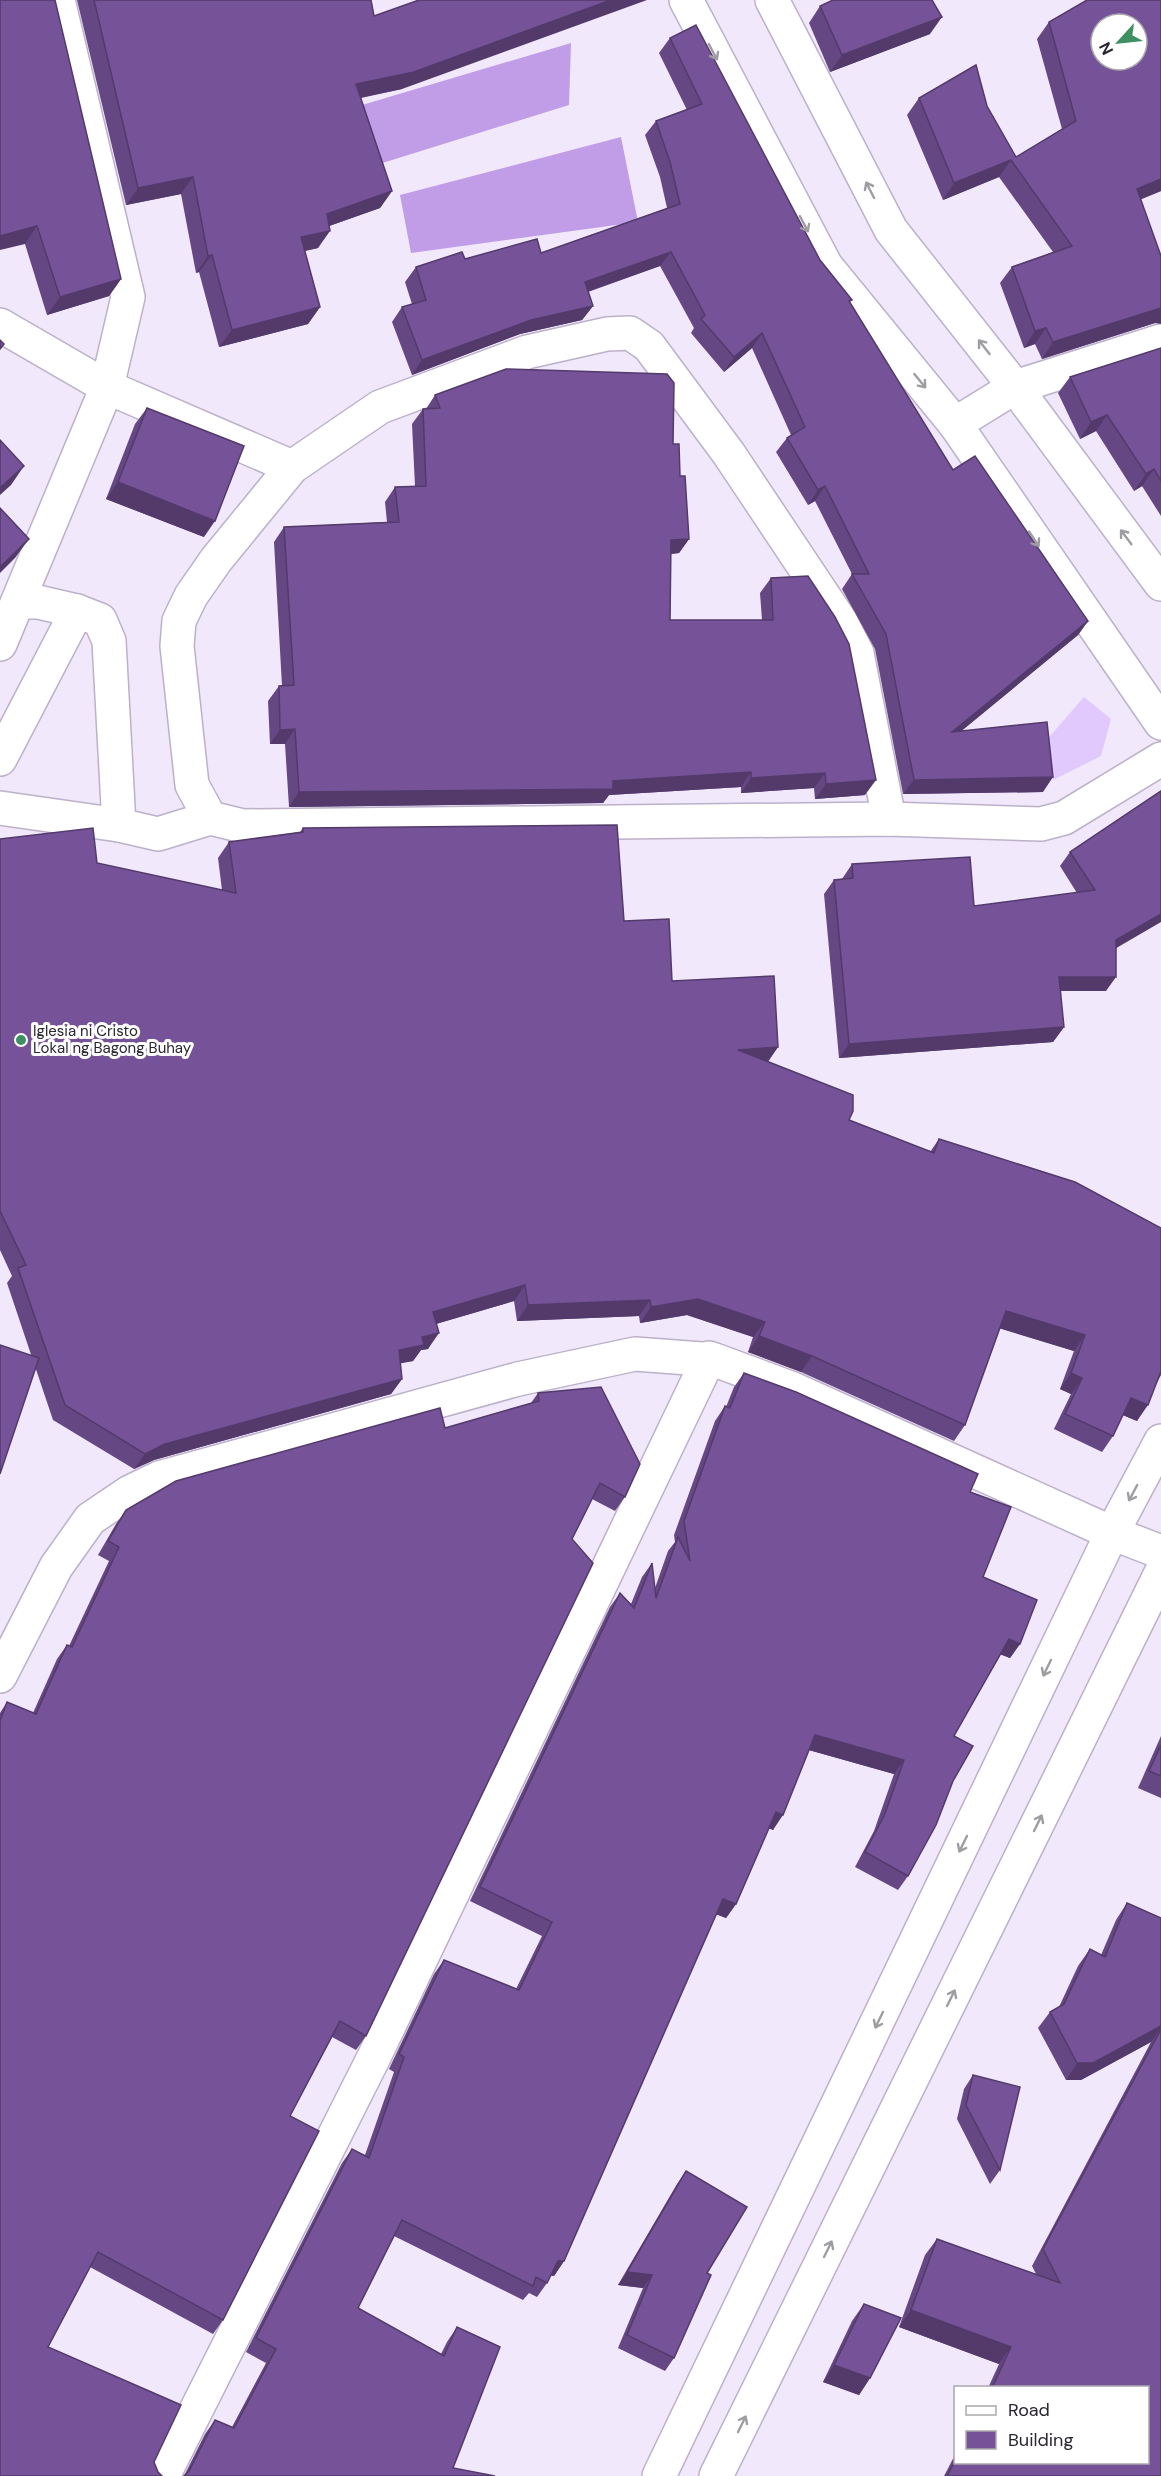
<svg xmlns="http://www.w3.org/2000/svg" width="1161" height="2476" font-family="'DM Sans',sans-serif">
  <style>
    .green { fill: #e1c9fd }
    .forest { fill: #c19de8 }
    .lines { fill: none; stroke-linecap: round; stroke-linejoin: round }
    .minor-casing { stroke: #bcb1c9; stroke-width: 36 }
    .minor { stroke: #fff; stroke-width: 33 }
    .wall { fill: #654784 }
    .shaded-wall { fill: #533a6b }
    .building { fill: #765399; stroke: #533a6b; stroke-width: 1.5; fill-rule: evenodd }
    .oneway { stroke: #9f9da1 }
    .poi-dot { fill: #3e9062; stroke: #fff; stroke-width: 2 }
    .labels { text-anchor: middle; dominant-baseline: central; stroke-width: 6; stroke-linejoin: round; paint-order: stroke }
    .poi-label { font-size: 15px; fill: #2a252f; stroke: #fff; text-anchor: start }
  </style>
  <rect width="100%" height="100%" fill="#f1e8fc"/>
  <path class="green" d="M1084 697 1111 719 1101 756 1053 780 1037 751Z"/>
  <g class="forest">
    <path d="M571 43 569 105 376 165 352 108Z"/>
    <path d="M621 137 638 222 411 253 400 195Z"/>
  </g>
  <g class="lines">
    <g class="minor-casing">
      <g id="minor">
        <path d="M686 0 826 266 955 424 1161 723"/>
        <path d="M772 0 891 230 1015 387 1161 584"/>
        <path d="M0 325 107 387 292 467"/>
        <path d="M955 424 1015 387 1161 341"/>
        <path d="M18 602H38L77 611"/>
        <path d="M0 644 107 387 128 297 58 0"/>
        <path d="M0 759 77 611 100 620 109 641 119 825 158 834 210 818 243 826 889 819 1041 824 1064 818 1161 759"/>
        <path d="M0 808 119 825"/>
        <path d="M210 818 192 785 177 646 179 621 191 596 216 560 292 467 380 407 527 352 607 334 630 333 649 346 729 454 841 622 857 653 889 819"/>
        <path d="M0 1676 56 1567 90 1519 130 1492 159 1478 518 1379 635 1354 715 1360 793 1389 1112 1533 1161 1552"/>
        <path d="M163 2476 373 2059 709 1358"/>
        <path d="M659 2476 1112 1533 1161 1441"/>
        <path d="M716 2476 1161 1573"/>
      </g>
    </g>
    <use href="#minor" class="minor"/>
  </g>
  <g class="wall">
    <path d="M0 0 121 279 109 296 47 315 25 244Z"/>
    <path d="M77 0H371L374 16 402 89 361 98 392 191 380 208 329 226 318 248 305 251 320 307 308 324 219 347 199 272 196 273 181 194 126 205Z"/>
    <path d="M1161 0V191L1141 199 1155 323 1042 359 1035 344 1024 348 1000 283 1012 267 1053 252 999 177 943 200 907 115 919 98 987 106 1016 157 1062 129 1037 39 1049 22Z"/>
    <path d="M933 1 930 34 830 72 809 23 820 6Z"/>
    <path d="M670 38 820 260 852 300 850 302 953 470 1088 621 1078 635 961 731 1043 792 903 794 875 649 842 589 852 574 815 501 808 505 776 452 787 438 791 435 752 348 724 372 691 333 694 328 660 266 588 292 593 306 582 320 520 334 412 375 392 322 402 307 412 304 405 282 416 267 465 259 541 253 667 208 660 177 645 135 656 121 687 110 659 53Z"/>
    <path d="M1161 348V516L1142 486 1134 491 1096 431 1080 439 1058 393 1070 377Z"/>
    <path d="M435 395 673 444 680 476 689 539 679 553 671 554 670 620H762L760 593 771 578 865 795 815 799 814 788 741 793V787L609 795 603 803 289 807 285 744H270L268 701 279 686H282L274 542 284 527 387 522 385 502 395 487 415 486 412 424 423 409H426Z"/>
    <path d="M147 408 204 537 106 499 135 424Z"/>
    <path d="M1161 791 1116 949 1106 991H1060L1064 1027 1053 1042 839 1058 824 894 834 880 842 879 852 864 974 906 1077 893 1060 866 1070 852Z"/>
    <path d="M303 828 624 921 672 981 778 1047 768 1062 849 1120 930 1152 939 1139 1161 1228V1375L1137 1421 1123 1415 1113 1436 1102 1452 1054 1429 1071 1394 1060 1389 1074 1351 1000 1328 965 1425 954 1441 801 1372 748 1352 753 1337 687 1315 640 1323 639 1316 517 1321 514 1301 436 1324 428 1349 421 1350 413 1361 400 1363 402 1379 391 1394 154 1460 134 1469 53 1420 7 1283 12 1276 0 1250V839L97 863 222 890 218 858 229 842 300 832Z"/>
    <path d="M744 1373 970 1492 983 1577 1020 1644 1010 1658 1001 1654 954 1736 953 1781 908 1876 898 1890 855 1867 874 1831 894 1774 809 1750 773 1830 769 1828 736 1904 726 1918 716 1914 564 2261 554 2276 551 2275 547 2283 537 2297 529 2293 523 2300 394 2236 358 2308 441 2354 447 2342 457 2327 453 2468 184 2476 205 2434 215 2420 232 2427 266 2363 246 2352 342 2163 352 2149 365 2155 394 2072 389 2069 434 1974 444 1960 516 1989 542 1936 470 1901 610 1607 620 1593 631 1604 642 1577 652 1563 655 1588 668 1551 675 1542 674 1535 715 1421 725 1406 726 1407 734 1387Z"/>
    <path d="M538 1393 625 1497 615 1511 592 1499 572 1539 366 2036 356 2050 332 2037 290 2116 223 2320 213 2334 90 2267 48 2347 154 2462 158 2472 0 2476V1713L7 1702 33 1713 57 1659 67 1645 69 1646 109 1561 98 1555 116 1524 126 1510 445 1428 531 1403Z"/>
    <path d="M1161 1736V1798L1138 1788Z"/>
    <path d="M1127 1903 1161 1918V2476H944L956 2453V2463L1148 2388H988L999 2364 899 2327 925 2255 937 2239 1036 2274 1032 2266 1151 2042 1081 2080H1066L1038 2028 1050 2012 1059 2007 1078 1966 1090 1949 1101 1955 1116 1920Z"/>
    <path d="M973 2075 1000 2170 990 2184 957 2119 964 2089Z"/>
    <path d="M686 2171 707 2273 674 2358 665 2371 618 2348 643 2288 618 2285 677 2184Z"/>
    <path d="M864 2304 870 2378 859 2395 823 2382 852 2321Z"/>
  </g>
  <g class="shaded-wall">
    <path d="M611 0H647L402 89 344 101 356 84Z"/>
    <path d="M942 17 930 34 830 72 842 55Z"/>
    <path d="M1011 160 999 177 943 200 954 183Z"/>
    <path d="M193 177 181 194 126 205 138 188Z"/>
    <path d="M1161 179V191L1125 206 1137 189Z"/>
    <path d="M392 191 380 208 315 231 327 214Z"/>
    <path d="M37 226 25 244 0 250V236Z"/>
    <path d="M330 231 318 248 289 254 301 237Z"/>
    <path d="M671 252 660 266 575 296 585 282Z"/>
    <path d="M212 255 199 272 196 273 208 256Z"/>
    <path d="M121 279 109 296 47 315 60 297Z"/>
    <path d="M593 306 582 320 520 334 412 375 422 360 531 320Z"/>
    <path d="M320 307 308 324 219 347 232 330Z"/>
    <path d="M1161 308V324L1155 323 1042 359 1053 342Z"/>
    <path d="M1046 328 1035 344 1024 348 1035 331Z"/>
    <path d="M762 333 752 348 724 372 734 357Z"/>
    <path d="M1107 415 1096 431 1080 439 1091 422Z"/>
    <path d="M24 466 11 485 0 495V488Z"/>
    <path d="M1154 469 1142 486 1134 491 1146 474Z"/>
    <path d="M118 482 215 521 204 537 106 499Z"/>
    <path d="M825 486 815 501 808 505 818 490Z"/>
    <path d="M29 539 15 558 0 573V567Z"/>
    <path d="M689 539 679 553 660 555 671 540Z"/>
    <path d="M1088 621 1078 635 942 747 952 732Z"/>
    <path d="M295 729 285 744H270L280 730Z"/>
    <path d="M751 772 741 787 609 795 603 803 289 807 299 792 613 781Z"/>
    <path d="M825 773 814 788 741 793 751 778Z"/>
    <path d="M1053 777 1043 792 903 794 914 780Z"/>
    <path d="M876 780 865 795 815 799 826 784Z"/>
    <path d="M1161 914V922L1106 954 1116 940Z"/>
    <path d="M1059 977H1116L1106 991H1048Z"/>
    <path d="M1064 1027 1053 1042 839 1058 849 1044Z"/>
    <path d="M778 1047 766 1063 738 1050Z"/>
    <path d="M525 1285 514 1301 422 1328 433 1312Z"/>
    <path d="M698 1299 765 1322 753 1337 687 1315 640 1323 651 1307Z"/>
    <path d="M650 1300 639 1316 517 1321 528 1305Z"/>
    <path d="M1006 1311 1085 1335 1074 1351 995 1327Z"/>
    <path d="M439 1333 428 1349 421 1350 413 1361 387 1366 399 1350 422 1337Z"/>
    <path d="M759 1336 812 1356 801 1372 748 1352Z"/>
    <path d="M1071 1373 1082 1378 1071 1394 1060 1389Z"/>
    <path d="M402 1379 391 1394 154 1460 134 1469 145 1454 165 1444Z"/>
    <path d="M1131 1398 1148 1405 1137 1421 1120 1414Z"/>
    <path d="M1009 1639 1020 1644 1010 1658 999 1654Z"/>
    <path d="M815 1735 904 1760 894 1774 805 1749Z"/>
    <path d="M776 1812 783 1815 773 1830 766 1827Z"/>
    <path d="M723 1899 736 1904 726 1918 713 1913Z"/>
    <path d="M1161 2026V2028L1151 2042 1081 2080H1066L1077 2063Z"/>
    <path d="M558 2261H564L554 2276 548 2275Z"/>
    <path d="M627 2272 652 2275 643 2288 618 2285Z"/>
    <path d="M911 2310 1011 2347 999 2364 899 2327Z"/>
    <path d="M834 2365 870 2378 859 2395 823 2382Z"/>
  </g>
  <g class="building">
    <path d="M0 0H55L121 279 60 297 37 226 0 236Z"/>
    <path d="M94 0H371L374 16 419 0H611L414 72 356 84 392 191 327 214 330 231 301 237 320 307 232 330 212 255 208 256 193 177 138 188Z"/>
    <path d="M833 0H932L942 17 842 55 820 6Z"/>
    <path d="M1087 0H1161V179L1137 189 1161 256V308L1053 342 1046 328 1035 331 1012 267 1072 246 1011 160 954 183 919 98 976 65 987 106 1016 157 1076 121 1049 22ZM1101 24H1137V60H1101Z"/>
    <path d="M696 25 820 260 852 300 849 301 953 470 975 456 1088 621 952 732 1047 722 1053 777 914 780 886 634 852 574H869L825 486 818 490 787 438 805 427 762 333 734 357 701 319 705 315 671 252 585 282 593 306 531 320 422 360 402 307 426 300 416 267 462 252 465 259 537 239 541 253 680 204 670 162 656 121 702 104 670 38Z"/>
    <path d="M0 340 4 344 0 349Z"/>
    <path d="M1161 348V481L1154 469 1146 474 1107 415 1091 422 1070 377Z"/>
    <path d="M506 369 667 374 674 383 673 444H679L680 476H685L689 539 671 540 670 620H773L771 578 808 576 835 617 849 644 876 780 826 784 825 773 751 778V772L613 781V789L299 792 295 729 280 730 279 686 294 685 284 527 399 522 395 487 426 486 423 409 440 408 435 395Z"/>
    <path d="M147 408 244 446 215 521 118 482Z"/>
    <path d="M0 440 24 466 0 488Z"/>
    <path d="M0 508 29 539 0 567Z"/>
    <path d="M1161 791V914L1116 940V977H1059L1064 1027 849 1044 834 880 853 878 852 864 970 857 974 906 1095 890 1070 852Z"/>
    <path d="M617 825 624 921 669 919 672 981 774 976 778 1047 738 1050 853 1095V1111L849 1120 934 1153 939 1139 1075 1182 1161 1228V1371L1148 1405 1131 1398 1113 1436 1065 1414 1082 1378 1071 1373 1085 1335 1006 1311 965 1425 812 1356 759 1336 765 1322 698 1299 651 1307 650 1300 528 1305 525 1285 433 1312 439 1333 422 1337 424 1345 399 1350 402 1379 165 1444 145 1454 65 1405 18 1268 26 1265 0 1211V839L93 828 97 863 236 893 229 842 303 832V828Z"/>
    <path d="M0 1345 39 1358 0 1474Z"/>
    <path d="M744 1373 796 1392 978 1474 970 1492 1011 1507 983 1577 1037 1600 1020 1644 1009 1639 954 1736 973 1746 953 1781 936 1825 908 1876 865 1852 884 1816 904 1760 815 1735 783 1815 776 1812 736 1904 723 1899 564 2261H558L547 2283 536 2277 533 2286 402 2220 358 2308 444 2356 457 2327 500 2347 453 2468 495 2476H184L189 2471 215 2420 234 2428 276 2349 256 2338 352 2149 369 2158 404 2057 399 2054 444 1960 519 1990 552 1922 480 1887 620 1593 634 1608 652 1563 656 1598 678 1537 690 1561 684 1521 725 1406 730 1408Z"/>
    <path d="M601 1387 640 1464 625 1497 600 1483 572 1539 593 1563 366 2036 340 2021 290 2116 319 2131 223 2320 98 2252 48 2347 181 2405 154 2462 158 2472 162 2476H0V1721L7 1702 36 1714 67 1645 72 1647 119 1547 108 1541 126 1510 176 1481 440 1408 445 1428 539 1401 538 1393Z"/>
    <path d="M1161 1745V1776L1149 1771Z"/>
    <path d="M1127 1903 1161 1918V2026L1093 2063H1077L1050 2012 1064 2004 1090 1949 1105 1957Z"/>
    <path d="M1161 2029V2476H947L956 2459V2463H1148V2388H992L1011 2347 911 2310 937 2239 1060 2283 1043 2249Z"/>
    <path d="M973 2075 1020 2087 1000 2170 966 2105Z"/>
    <path d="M686 2171 747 2207 707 2273 711 2275 674 2358 627 2335 652 2275 627 2272Z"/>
    <path d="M864 2304 901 2318 870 2378 834 2365Z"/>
  </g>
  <defs><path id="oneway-shaft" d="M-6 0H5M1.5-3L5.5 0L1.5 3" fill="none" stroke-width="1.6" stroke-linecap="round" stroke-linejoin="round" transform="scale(1.5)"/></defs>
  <g class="oneway">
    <use href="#oneway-shaft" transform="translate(713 52) rotate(62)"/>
    <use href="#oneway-shaft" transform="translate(870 190) rotate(-117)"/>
    <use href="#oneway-shaft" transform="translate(804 224) rotate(62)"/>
    <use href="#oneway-shaft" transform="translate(984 347) rotate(-128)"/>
    <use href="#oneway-shaft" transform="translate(920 381) rotate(51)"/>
    <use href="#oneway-shaft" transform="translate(1126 537) rotate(-127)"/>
    <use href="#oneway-shaft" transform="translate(1034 539) rotate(56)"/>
    <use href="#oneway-shaft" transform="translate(1133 1493) rotate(118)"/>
    <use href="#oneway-shaft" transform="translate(1047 1668) rotate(116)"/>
    <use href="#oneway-shaft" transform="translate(1038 1823) rotate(-64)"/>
    <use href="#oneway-shaft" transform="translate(963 1844) rotate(116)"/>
    <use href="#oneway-shaft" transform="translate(951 1998) rotate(-64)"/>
    <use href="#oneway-shaft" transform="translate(879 2020) rotate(116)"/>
    <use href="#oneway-shaft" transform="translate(828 2249) rotate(-64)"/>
    <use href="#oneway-shaft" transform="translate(742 2424) rotate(-64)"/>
  </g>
  <circle class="poi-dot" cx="21" cy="1040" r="6"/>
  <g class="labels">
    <g class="poi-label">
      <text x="33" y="1031">Iglesia ni Cristo<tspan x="33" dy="17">Lokal ng Bagong Buhay</tspan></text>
    </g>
  </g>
  <rect x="954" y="2386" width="195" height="78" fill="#ffffff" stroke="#aaa8ac" stroke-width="1.5"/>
  <rect x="966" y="2406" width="30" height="9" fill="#ffffff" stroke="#aaa8ac" stroke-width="1.5"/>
  <text x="1008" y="2416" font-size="18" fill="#2a252f">Road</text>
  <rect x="966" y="2431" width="30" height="18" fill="#765399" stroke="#aaa8ac" stroke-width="1.5"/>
  <text x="1008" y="2446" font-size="18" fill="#2a252f">Building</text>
  <g transform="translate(1119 42) rotate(243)"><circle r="28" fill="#ffffff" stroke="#aaa8ac" stroke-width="1.5"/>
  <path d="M0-4.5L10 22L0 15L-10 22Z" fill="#3e9062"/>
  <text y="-9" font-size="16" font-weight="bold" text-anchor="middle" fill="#2a252f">N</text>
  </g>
</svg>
